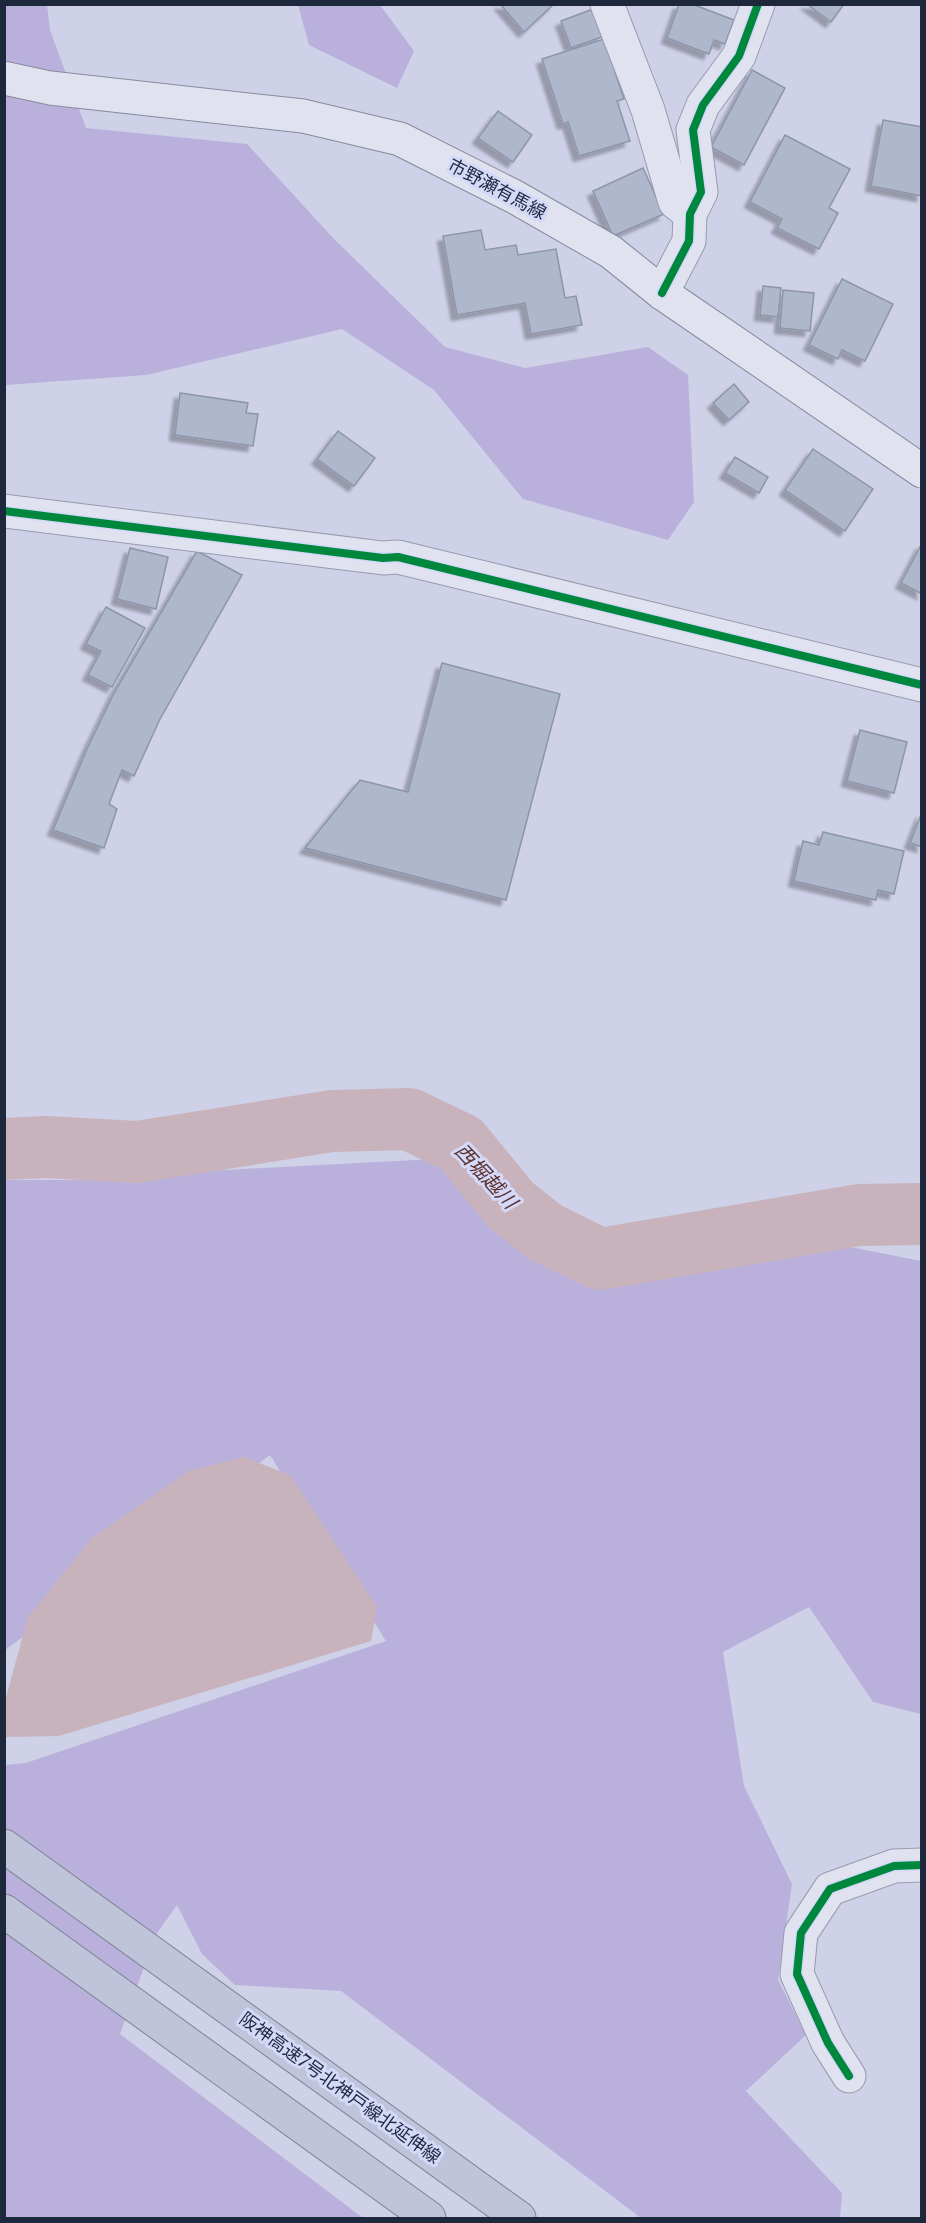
<svg xmlns="http://www.w3.org/2000/svg" width="926" height="2223" font-family="'Libre Baskerville','Noto Sans JP',serif">
  <style>
    .green { fill: #b9b1db }
    .water { fill: #c8b3bc }
    .lines { fill: none; stroke-linecap: round; stroke-linejoin: round }
    .river { stroke: #c8b3bc; stroke-width: 62 }
    .building { fill: #aeb7cc; stroke: #8d95a9; stroke-width: 1.5; filter: url(#shadow) }
    .minor-casing { stroke: #979bad; stroke-width: 35 }
    .tertiary-casing { stroke: #979bad; stroke-width: 35 }
    .secondary-casing { stroke: #868b9d; stroke-width: 35 }
    .motorway-casing { stroke: #7e8293; stroke-width: 35 }
    .minor { stroke: #e1e2ef; stroke-width: 33 }
    .tertiary { stroke: #e1e2ef; stroke-width: 33 }
    .secondary { stroke: #e1e2ef; stroke-width: 33 }
    .motorway { stroke: #bfc4db; stroke-width: 33 }
    .cycleway-casing { stroke: #d4d8f9; stroke-width: 11 }
    .cycleway { stroke: #00873e; stroke-width: 8 }
    .labels { text-anchor: middle; dominant-baseline: central; stroke-width: 6; stroke-linejoin: round; paint-order: stroke }
    .street-label { font-size: 18px; fill: #1e283d; stroke: #d4d8f9 }
    .water-label { font-size: 20px; font-style: italic; fill: #5e322c; stroke: #d4d8f9 }
  </style>
  <defs>
    <filter id="shadow"><feDropShadow dx="-5.5" dy="5.5" stdDeviation="1.5" flood-color="#0004"/></filter>
  </defs>
  <rect width="100%" height="100%" fill="#ced1e8"/>
  <g class="green">
    <path d="M5 5H47L50 30 86 128 247 144 334 239 445 347 525 368 648 347 688 375 694 502 668 540 523 499 434 390 342 329 146 375 5 385Z"/>
    <path d="M298 5H380L414 51 397 88 309 45Z"/>
    <path d="M434 1159 615 1287 810 1239 921 1261V1714L873 1702 809 1607 723 1652 744 1786 792 1884 778 1980 806 2035 746 2091 842 2193 840 2218H641L341 1991 235 1985 202 1954 177 1905 155 1936 120 2034 363 2218H5V1765L26 1763 386 1641 270 1455 5 1650V1180H80L162 1164 224 1170Z"/>
  </g>
  <path class="water" d="M244 1457 290 1475 377 1607 371 1641 59 1736 5 1737V1701L28 1617 92 1538 189 1471Z"/>
  <g class="lines">
    <path class="river" d="M4 1149 46 1147 137 1152 332 1121 409 1119 461 1144 511 1205 545 1232 600 1259 859 1215 922 1214"/>
  </g>
  <g class="building">
    <path d="M500 4H554L524 32Z"/>
    <path d="M679 4H692L734 20 725 44 714 40 709 54 667 38Z"/>
    <path d="M807 4H844L831 22Z"/>
    <path d="M593 9 604 36 571 48 561 21Z"/>
    <path d="M604 39 624 99 617 101 630 141 579 156 568 122 563 124 542 59Z"/>
    <path d="M752 70 785 88 744 165 711 147Z"/>
    <path d="M498 111 532 135 513 162 478 138Z"/>
    <path d="M883 120 922 127V196L871 186Z"/>
    <path d="M785 135 850 169 829 208 838 213 819 249 777 228 782 219 750 202Z"/>
    <path d="M643 168 664 214 613 236 593 191Z"/>
    <path d="M481 230 485 250 516 245 518 255 556 249 565 298 576 296 582 325 531 334 525 303 457 315 443 236Z"/>
    <path d="M842 279 893 304 865 361 842 350 838 359 809 345Z"/>
    <path d="M763 286 781 288 778 317 760 315Z"/>
    <path d="M783 290 814 293 810 331 780 328Z"/>
    <path d="M734 384 749 402 729 420 713 403Z"/>
    <path d="M180 393 248 403 246 413 258 414 253 446 175 435Z"/>
    <path d="M338 431 375 458 354 486 317 459Z"/>
    <path d="M813 449 873 489 845 531 785 490Z"/>
    <path d="M735 457 768 477 759 493 725 473Z"/>
    <path d="M922 543V594L901 583Z"/>
    <path d="M130 548 168 557 156 609 117 599Z"/>
    <path d="M197 551 242 575 160 719 134 776 122 770 109 804 117 809 104 848 53 830 87 749 114 693Z"/>
    <path d="M106 607 145 628 112 687 88 675 101 651 86 644Z"/>
    <path d="M442 663 560 694 506 900 305 848 360 780 408 792Z"/>
    <path d="M860 730 907 742 894 793 847 781Z"/>
    <path d="M922 812V847L910 843Z"/>
    <path d="M823 832 904 851 894 894 878 890 876 900 794 881 803 841 819 845Z"/>
  </g>
  <g class="lines">
    <g class="minor-casing">
      <g id="minor">
        <path d="M607 4 648 110 675 202 690 214"/>
        <path d="M662 293 689 241 690 214 701 192 693 130 703 105 739 56 758 4"/>
        <path d="M849 2076 828 2043 797 1974 801 1933 830 1889 894 1866 922 1865"/>
      </g>
    </g>
    <g class="tertiary-casing">
      <path id="tertiary" d="M4 511 383 558 398 557 922 685"/>
    </g>
    <g class="secondary-casing">
      <path id="secondary" d="M4 78 50 88 303 116 400 139 515 197 611 252 662 293 922 471"/>
    </g>
    <g class="motorway-casing">
      <g id="motorway">
        <path d="M4 1846 519 2218"/>
        <path d="M4 1911 429 2218"/>
      </g>
    </g>
    <use href="#minor" class="minor"/>
    <use href="#tertiary" class="tertiary"/>
    <use href="#secondary" class="secondary"/>
    <use href="#motorway" class="motorway"/>
    <g class="cycleway-casing">
      <g id="cycleway">
        <path d="M662 293 689 241 690 214 701 192 693 130 703 105 739 56 758 4"/>
        <path d="M4 511 383 558 398 557 922 685"/>
        <path d="M849 2076 828 2043 797 1974 801 1933 830 1889 894 1866 922 1865"/>
      </g>
    </g>
    <use href="#cycleway" class="cycleway"/>
  </g>
  <g class="labels">
    <g class="street-label">
      <text transform="translate(497 189) rotate(28)">市野瀬有馬線</text>
      <text transform="translate(340 2088) rotate(36)">阪神高速7号北神戸線北延伸線</text>
    </g>
    <g class="water-label">
      <text transform="translate(486 1176) rotate(47)">西堀越川</text>
    </g>
  </g>
  <rect width="926" height="2223" fill="none" stroke="#1e283d" stroke-width="12"/>
</svg>
